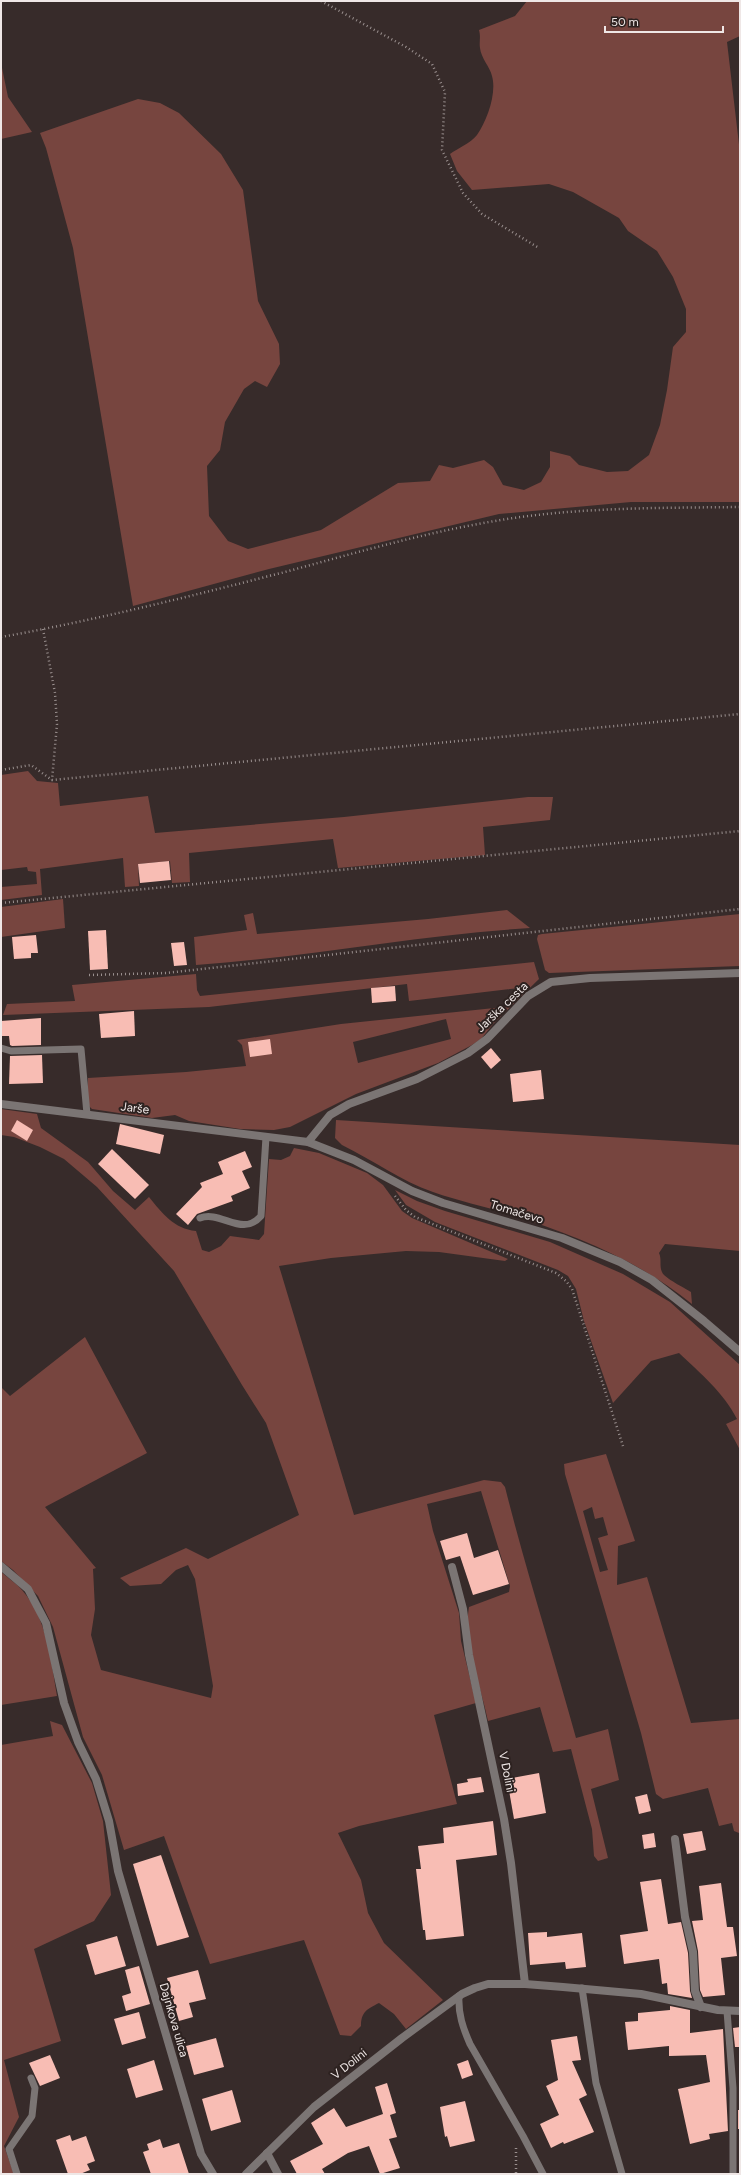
<svg xmlns="http://www.w3.org/2000/svg" width="741" height="2175" font-family="Figtree,sans-serif">
  <style>
    .green { fill: #77453f; fill-rule: evenodd }
    .building { fill: #f8bdb4 }
    .lines { fill: none; stroke-linecap: round; stroke-linejoin: round }
    .path { stroke: #9a908f; stroke-width: 2.5; stroke-dasharray: 1 3; stroke-linecap: butt }
    .service { stroke: #7b7574; stroke-width: 7 }
    .minor { stroke: #7b7574; stroke-width: 8 }
    .labels { text-anchor: middle; dominant-baseline: central; stroke-width: 4; stroke-linejoin: round; paint-order: stroke }
    .street-label { font-size: 12px; fill: #efe7e6; stroke: #2d2220 }
  </style>
  <rect width="100%" height="100%" fill="#372b2a"/>
  <g class="green">
    <path d="M527 1H740V36L727 42 740 153V502H631L499 514 269 569 133 606 73 248 46 148 40 133 138 99 160 103 179 113 221 154 243 190 258 301 279 344 280 364 267 387 255 381 244 389 225 422 220 450 207 466 209 516 228 541 248 549 321 530 398 483 430 481 439 465 453 468 484 460 493 467 503 485 524 490 541 482 550 467V451L570 456 579 465 607 472 628 471 649 455 660 425 667 390 673 347 686 332V309L673 277 657 251 628 231 619 218 573 192 549 184 472 190 457 171 450 154C458 148 471 143 477 135 487 121 497 93 492 76 490 67 481 58 480 48 479 42 481 37 479 30L515 16Z"/>
    <path d="M1 63 8 97 32 132 1 139Z"/>
    <path d="M28 771 37 781 58 783 60 806 148 796 155 833 344 817 528 797H553L550 820 483 827 485 855 338 868 333 839 189 853 190 882 172 883 170 861 138 864 139 886 125 887 123 858 40 869 42 895 1 900V887L37 884 36 872 28 871 27 867 1 870V775Z"/>
    <path d="M63 899 65 928 1 937V907Z"/>
    <path d="M507 910 530 928C418 935 308 957 196 965L194 937 247 930 244 915 253 913 257 934 428 919Z"/>
    <path d="M740 914V966L549 973 545 970 537 939 538 935 542 934Z"/>
    <path d="M534 962 539 979 494 1023 481 1039 472 1045 438 1063 356 1094 290 1127 274 1130 240 1129 189 1121 175 1115 152 1118 92 1109 87 1104 88 1078 186 1072 246 1066 242 1045 237 1040 341 1024 504 1007 519 988 409 1001 407 984 209 1007 3 1015 7 1004 75 1001 72 985 196 974 197 990 200 996ZM446 1019 451 1039 358 1063 353 1042Z"/>
    <path d="M1 1109 37 1114 41 1128 88 1162 113 1191 135 1210 149 1197C162 1213 174 1229 196 1231L202 1250 209 1252 221 1246 230 1236 259 1240 264 1234 269 1159 281 1160 290 1156 294 1148 319 1153 367 1173 383 1185 402 1211 412 1218 508 1259 505 1261 439 1252 406 1251 331 1258 279 1266 354 1515 484 1480 501 1482 505 1487C526 1571 553 1654 576 1738L608 1729 619 1780 591 1789 608 1858 598 1861 594 1856 592 1829 571 1749 553 1752 540 1707 488 1721C481 1687 463 1640 469 1607L509 1592 510 1586 481 1491 427 1504 433 1531 459 1613 461 1641 476 1703 434 1715 457 1804 359 1826 338 1833 361 1880 368 1913 384 1943 443 2000 406 2029 394 2014 379 2003C367 2009 361 2012 361 2026L351 2036 340 2035 304 1940 210 1964 164 1836 124 1850 102 1775 83 1737 53 1627 38 1596 13 1570 1 1561V1387L10 1396 85 1337 147 1453 45 1507 96 1568 93 1569 95 1609 91 1635 101 1670 211 1698 213 1686 195 1579 188 1565 176 1570 161 1584 130 1586 120 1578 186 1548 208 1559 299 1515 266 1423 242 1385 174 1271 97 1187 64 1159 40 1147 14 1137 1 1135Z"/>
    <path d="M336 1120 740 1145V1251L665 1244 659 1253C662 1259 659 1266 662 1272 664 1278 685 1288 691 1292L692 1304C638 1260 575 1235 509 1214 484 1206 458 1201 433 1192 401 1181 373 1160 342 1145L335 1138Z"/>
    <path d="M395 1190 417 1201 445 1211 550 1242 623 1274 670 1302 740 1365V1450L726 1424 737 1419C724 1393 700 1373 679 1353L651 1361 613 1403 584 1321 576 1289 568 1276 558 1270 435 1222 406 1205Z"/>
    <path d="M606 1454 635 1541 618 1546 617 1585 647 1577 691 1723 740 1719V1838L739 1833 734 1831 732 1823 719 1826 708 1788 663 1799 656 1794 641 1733 565 1474 564 1464ZM592 1507 595 1519 603 1517 608 1535 598 1538 608 1570 600 1572 583 1511Z"/>
    <path d="M1 1572C8 1578 16 1583 22 1590 47 1618 51 1661 57 1696L1 1705Z"/>
    <path d="M50 1721 62 1725 92 1783 103 1821 111 1895 94 1921 34 1949 61 2041 4 2060 19 2117 4 2146 14 2174H1V1745L53 1736Z"/>
  </g>
  <g class="building">
    <path d="M169 861 171 880 140 883 138 864Z"/>
    <path d="M106 930 108 969 90 970 88 931Z"/>
    <path d="M36 935 38 953H31V958L14 959 12 937Z"/>
    <path d="M184 942 187 965 174 966 171 943Z"/>
    <path d="M395 986 396 1001 372 1003 371 988Z"/>
    <path d="M134 1011 135 1036 101 1038 99 1014Z"/>
    <path d="M41 1018V1045L12 1046 10 1045 9 1036H1V1021Z"/>
    <path d="M270 1039 272 1054 250 1057 248 1042Z"/>
    <path d="M491 1048 501 1060 491 1069 481 1057Z"/>
    <path d="M42 1055 43 1083 9 1084 10 1056Z"/>
    <path d="M541 1070 544 1099 513 1102 510 1074Z"/>
    <path d="M17 1120 33 1130 27 1141 11 1131Z"/>
    <path d="M120 1124 164 1135 160 1154 116 1144Z"/>
    <path d="M112 1149 149 1185 135 1199 98 1164Z"/>
    <path d="M245 1151 252 1167 242 1171 250 1188 231 1196 233 1201 197 1214 188 1225 176 1214 202 1187 200 1183 223 1174 218 1162Z"/>
    <path d="M467 1533 474 1558 498 1550 509 1584 473 1595 460 1556 446 1560 440 1541Z"/>
    <path d="M539 1773 546 1813 514 1819 507 1779Z"/>
    <path d="M481 1777 484 1792 458 1796 457 1784 468 1782 467 1779Z"/>
    <path d="M647 1794 651 1811 639 1814 635 1797Z"/>
    <path d="M493 1821 497 1855 456 1860 464 1936 426 1940 425 1930H423L416 1869H421L418 1846 444 1843 443 1828Z"/>
    <path d="M702 1831 706 1850 687 1854 683 1834Z"/>
    <path d="M654 1833 656 1847 644 1849 642 1835Z"/>
    <path d="M161 1855 189 1937 157 1946 133 1864Z"/>
    <path d="M661 1879 668 1924 681 1922 688 1953 690 1991 692 1998 668 1994 667 1983 662 1984 659 1959 624 1964 620 1935 648 1931 640 1882Z"/>
    <path d="M721 1883 727 1927H733L737 1956 721 1958 725 1995 703 1997 700 1990 698 1951 692 1921 703 1920 699 1886Z"/>
    <path d="M547 1932V1937L582 1933 586 1967 566 1969 565 1962 530 1965 528 1933Z"/>
    <path d="M117 1936 126 1966 95 1975 86 1945Z"/>
    <path d="M139 1966 150 2004 126 2011 122 1996 131 1993 125 1970Z"/>
    <path d="M198 1970 206 1999 189 2003 193 2017 179 2021 167 1978Z"/>
    <path d="M670 2006 690 2010V2033L723 2029 728 2131 709 2134 710 2139 690 2144 678 2089 710 2082 706 2055 669 2056V2046L628 2050 625 2022 638 2021V2013L670 2010Z"/>
    <path d="M139 2012 146 2038 122 2045 114 2019Z"/>
    <path d="M740 2027V2047H735L733 2028Z"/>
    <path d="M577 2036 581 2060 572 2061 587 2095 579 2099 594 2132 564 2144 563 2142 551 2148 540 2124 559 2115 546 2086 558 2080 551 2040Z"/>
    <path d="M216 2038 224 2067 194 2075 186 2046Z"/>
    <path d="M50 2055 60 2078 40 2086 29 2063Z"/>
    <path d="M154 2060 163 2090 136 2098 127 2069Z"/>
    <path d="M468 2060 473 2075 462 2079 457 2064Z"/>
    <path d="M387 2083 396 2113 390 2115 397 2137 389 2139 400 2168 380 2174 369 2146 348 2153 322 2169 325 2174H297L290 2161 323 2144 311 2123 334 2108 346 2127 383 2114 375 2087Z"/>
    <path d="M232 2090 241 2122 211 2131 202 2099Z"/>
    <path d="M465 2101 475 2141 450 2147 447 2136 445 2137 440 2107Z"/>
    <rect x="738" y="2110" width="2" height="19"/>
    <path d="M70 2135 72 2141 86 2136 95 2161 87 2164 90 2170 80 2174H68L56 2140Z"/>
    <path d="M160 2139 163 2148 179 2143 189 2174H151L143 2152 149 2150 147 2144Z"/>
  </g>
  <g class="lines">
    <g class="path">
      <path d="M321 1 406 47 432 64 445 92 442 150 463 193 482 214 539 248"/>
      <path d="M43 629 55 693 57 724 52 780"/>
      <path d="M1 637C97 620 191 596 285 572 355 553 423 533 495 521 575 507 659 508 740 507"/>
      <path d="M1 770 31 765 52 780 740 714"/>
      <path d="M1 903 740 831"/>
      <path d="M89 975 166 973 740 909"/>
      <path d="M395 1196 406 1210 415 1217 556 1273 566 1281 572 1289 623 1446"/>
      <path d="M516 2148V2174"/>
    </g>
    <g class="service">
      <path d="M1 1048 11 1051 81 1049 87 1114"/>
      <path d="M200 1218C221 1210 242 1238 261 1216L266 1137"/>
      <path d="M582 1988 596 2083 622 2174"/>
      <path d="M459 1996C458 2014 463 2028 470 2044L523 2136 543 2174"/>
      <path d="M727 2011 733 2088V2174"/>
      <path d="M17 2174 9 2149 32 2116 35 2088 31 2078"/>
    </g>
    <g class="minor">
      <path d="M1 1104 308 1142 354 1160 412 1191 443 1203 562 1238 620 1262 652 1280 704 1321 740 1352"/>
      <path d="M308 1142 330 1115 349 1104 417 1079 468 1053 487 1039 528 996 551 982 590 978 740 973"/>
      <path d="M1 1566 28 1589 46 1623 64 1703 78 1742 96 1779 109 1821 118 1871 201 2154 213 2174"/>
      <path d="M452 1567 463 1609 469 1655 504 1819 511 1863 525 1984"/>
      <path d="M675 1839 685 1917 693 1952 695 1991 701 2007"/>
      <path d="M267 2153 278 2174"/>
      <path d="M246 2174 314 2107 402 2038 462 1994 475 1988 488 1984H525L563 1987 641 1994 718 2010 740 2011"/>
    </g>
  </g>
  <g class="labels">
    <g class="street-label">
      <text transform="translate(502 1007) rotate(-44)">Jarška cesta</text>
      <text transform="translate(135 1108) rotate(7)">Jarše</text>
      <text transform="translate(517 1212) rotate(17)">Tomačevo</text>
      <text transform="translate(507 1772) rotate(79)">V Dolini</text>
      <text transform="translate(174 2020) rotate(74)">Dajnkova ulica</text>
      <text transform="translate(349 2064) rotate(-38)">V Dolini</text>
    </g>
  </g>
  <rect width="741" height="2175" fill="none" stroke="#efe7e6" stroke-width="4"/>
  <path d="M605 26v6h118v-6" fill="none" stroke="#efe7e6" stroke-width="2"/>
  <text x="611" y="26" font-size="12" fill="#efe7e6" stroke="#2d2220" stroke-width="3" paint-order="stroke">50 m</text>
</svg>
